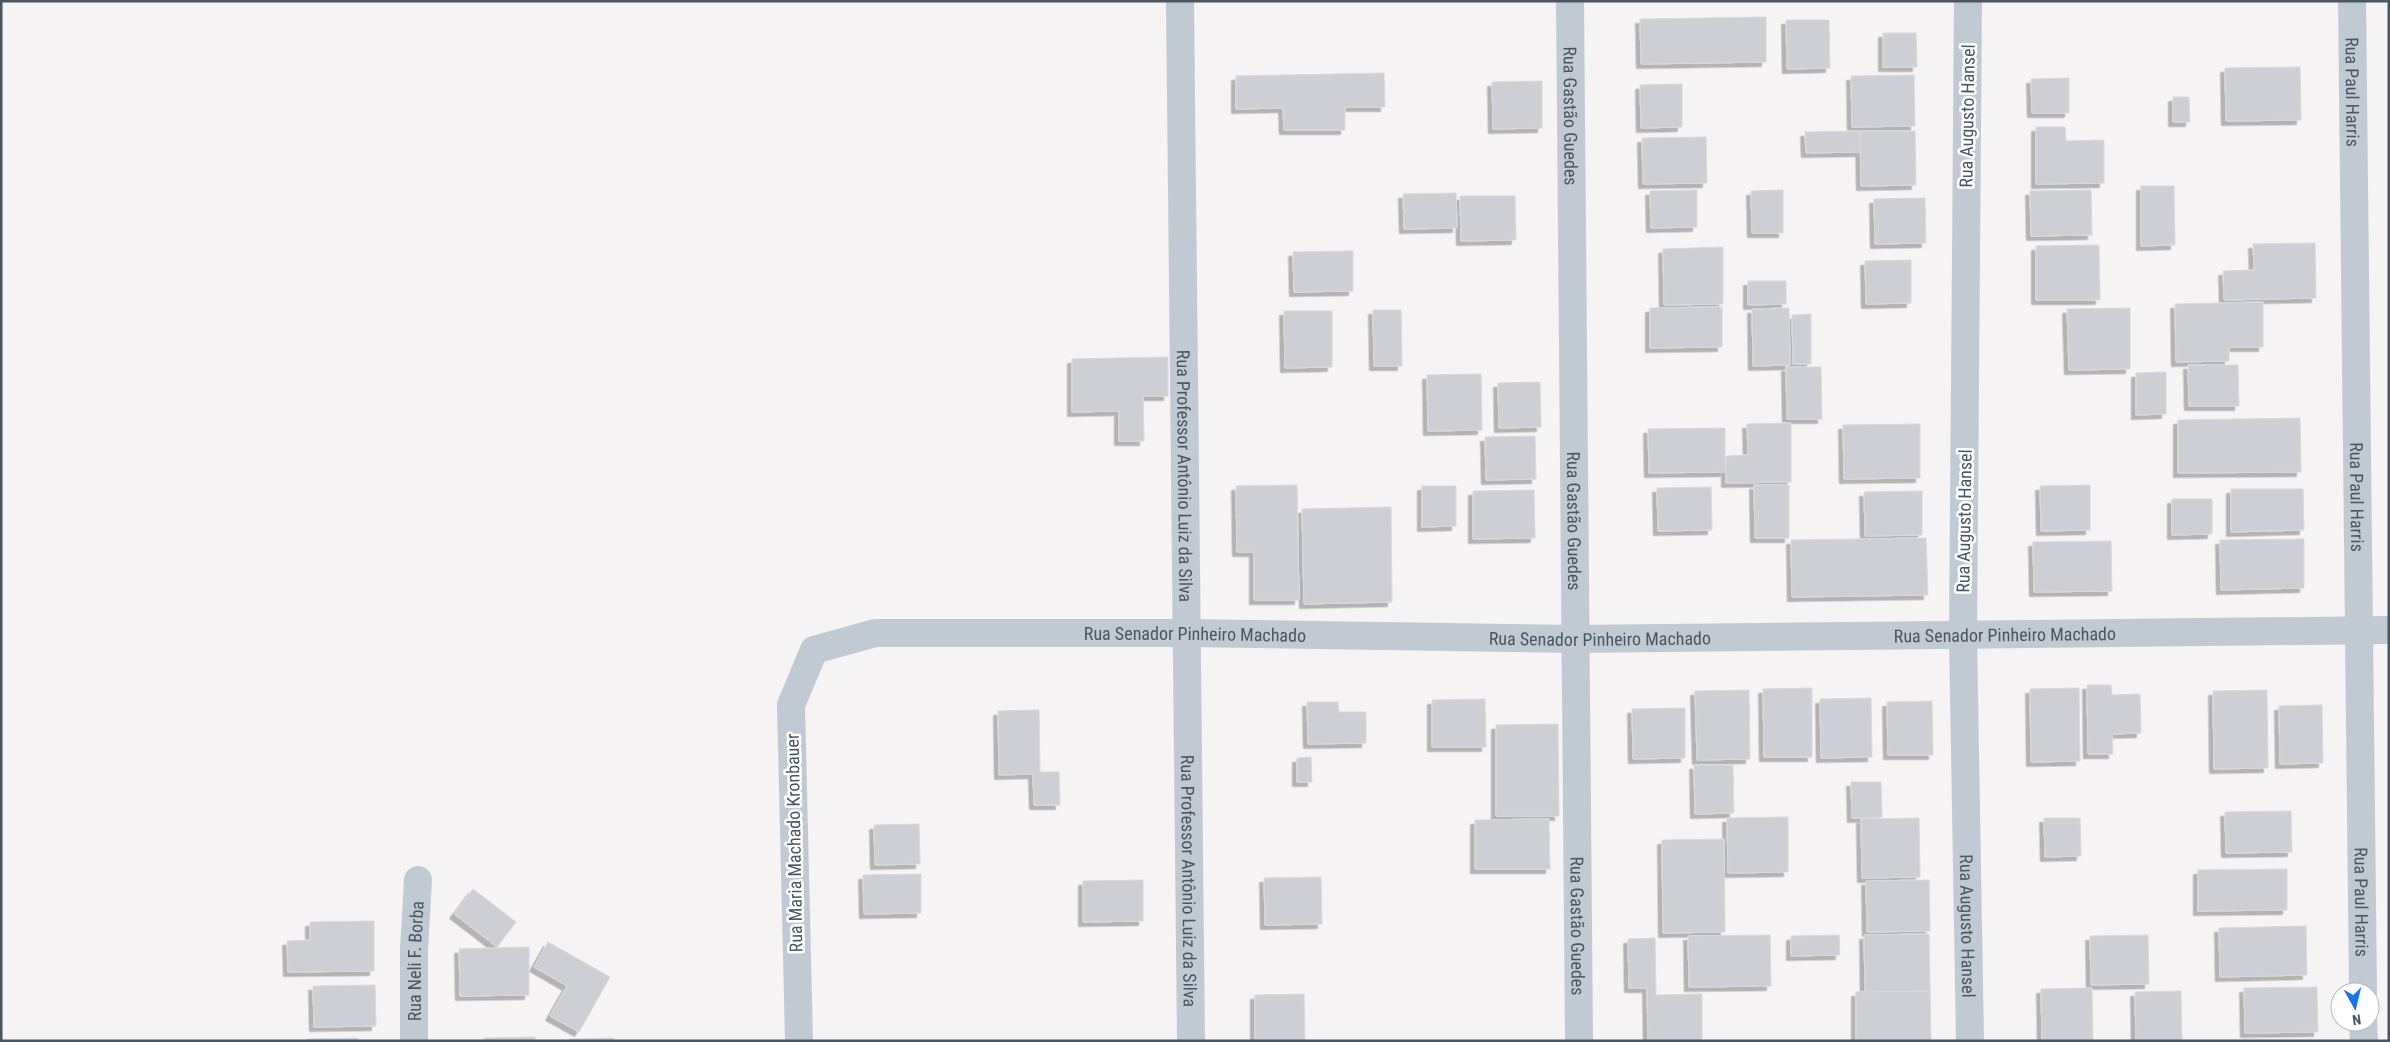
<svg xmlns="http://www.w3.org/2000/svg" width="2390" height="1042" font-family="'Roboto Condensed',sans-serif">
  <style>
    .building { fill: #cdcfd5; stroke: #d7d9de; filter: url(#shadow) }
    .lines { fill: none; stroke-linecap: round; stroke-linejoin: round }
    .minor { stroke: #c1cad2; stroke-width: 28 }
    .labels { text-anchor: middle; dominant-baseline: central; stroke-width: 5; stroke-linejoin: round; paint-order: stroke }
    .street-label { font-size: 18px; fill: #4a5661; stroke: #fff }
  </style>
  <defs>
    <filter id="shadow"><feDropShadow dx="-4.5" dy="4.5" stdDeviation="0" flood-color="#0004"/></filter>
  </defs>
  <rect width="100%" height="100%" fill="#f5f3f3"/>
  <g class="building">
    <path d="M1766 17V62L1641 64 1640 19Z"/>
    <path d="M1786 20H1829L1830 68 1787 69Z"/>
    <path d="M1883 33H1916L1917 67H1883Z"/>
    <path d="M2300 67 2301 120 2226 121 2225 68Z"/>
    <path d="M1384 73 1385 107H1345V130H1284L1283 108 1236 109V76Z"/>
    <path d="M1914 75 1915 126 1852 127 1851 76Z"/>
    <path d="M2069 78V113H2032L2031 79Z"/>
    <path d="M1542 81V128L1493 129 1492 82Z"/>
    <path d="M1682 84V127L1641 128 1640 85Z"/>
    <path d="M2173 97H2189L2190 122H2173Z"/>
    <path d="M2036 127H2065L2066 141 2104 140V183L2036 184Z"/>
    <path d="M1859 131 1860 152 1806 153 1805 132Z"/>
    <path d="M1860 131H1915L1916 185 1861 186Z"/>
    <path d="M1706 137 1707 183 1643 184 1642 138Z"/>
    <path d="M2141 186H2174L2175 245 2141 246Z"/>
    <path d="M1697 190V227L1651 228 1650 191Z"/>
    <path d="M1783 190V233H1752L1751 191Z"/>
    <path d="M2091 190 2092 235 2031 236 2030 191Z"/>
    <path d="M1456 193 1457 228 1404 229 1403 194Z"/>
    <path d="M1460 196H1515L1516 240 1461 241Z"/>
    <path d="M1925 198 1926 243 1875 244 1874 199Z"/>
    <path d="M2315 243 2316 298 2224 300 2223 271 2254 270 2253 244Z"/>
    <path d="M2099 245 2100 300H2036V246Z"/>
    <path d="M1723 247V304L1664 305 1663 249Z"/>
    <path d="M1353 251V291L1294 292 1293 252Z"/>
    <path d="M1911 260V303L1866 304 1865 261Z"/>
    <path d="M1748 281H1786V304L1748 305Z"/>
    <path d="M2263 302V347H2229V361L2176 362 2175 304Z"/>
    <path d="M1722 307V347L1650 348V308Z"/>
    <path d="M1789 308 1790 365 1753 366 1752 309Z"/>
    <path d="M2130 308V369L2069 370 2067 309Z"/>
    <path d="M1373 310H1401L1402 366H1374Z"/>
    <path d="M1284 311H1332V367L1285 368Z"/>
    <path d="M1811 314V364H1793L1792 315Z"/>
    <path d="M1168 357V396H1143L1144 441H1119V411L1072 412V359Z"/>
    <path d="M2188 365H2238L2239 406H2189Z"/>
    <path d="M1786 367H1821L1822 419H1787Z"/>
    <path d="M2166 372V414L2136 415V373Z"/>
    <path d="M1481 374 1482 430 1428 431 1427 375Z"/>
    <path d="M1540 382 1541 427 1499 428 1498 383Z"/>
    <path d="M2300 418 2301 472 2178 473V420Z"/>
    <path d="M1791 423V482L1726 483V456L1748 455 1747 424Z"/>
    <path d="M1920 424V478L1844 479 1843 425Z"/>
    <path d="M1725 428V472L1649 473 1648 429Z"/>
    <path d="M1535 436 1536 479 1486 480 1485 437Z"/>
    <path d="M1297 485 1299 600H1254V552H1237L1236 486Z"/>
    <path d="M1754 485H1789V538H1755Z"/>
    <path d="M2090 485V530L2041 531 2040 486Z"/>
    <path d="M1422 486H1456V526L1422 527Z"/>
    <path d="M1711 487 1712 530 1658 531 1657 488Z"/>
    <path d="M2231 489H2303L2304 530 2231 532Z"/>
    <path d="M1534 490 1535 538 1473 539V491Z"/>
    <path d="M1922 491V535L1865 536 1864 492Z"/>
    <path d="M2172 499H2212V534L2172 535Z"/>
    <path d="M1391 507 1392 602 1304 604 1302 509Z"/>
    <path d="M1926 538 1928 595 1792 597 1791 540Z"/>
    <path d="M2304 539V588L2221 590 2220 540Z"/>
    <path d="M2111 541 2112 591 2034 592 2033 542Z"/>
    <path d="M2087 685H2111L2112 695 2140 694 2141 733 2112 734 2113 754H2088Z"/>
    <path d="M1812 688V757H1764L1763 689Z"/>
    <path d="M2079 688 2080 761 2031 762 2030 689Z"/>
    <path d="M1749 690 1750 759 1697 760 1695 691Z"/>
    <path d="M2267 690 2268 768 2214 769 2213 691Z"/>
    <path d="M1871 698 1872 757 1821 758 1820 699Z"/>
    <path d="M1485 699 1486 747H1432V700Z"/>
    <path d="M1932 701 1933 755H1888L1887 702Z"/>
    <path d="M1307 702H1338L1339 712H1366V743L1308 744Z"/>
    <path d="M2322 705 2323 763 2280 764 2279 706Z"/>
    <path d="M1685 708V758L1633 759 1632 709Z"/>
    <path d="M1039 710 1040 772H1059L1060 805H1034L1033 774 999 775 998 711Z"/>
    <path d="M1558 724 1559 816H1496V725Z"/>
    <path d="M1311 757 1312 782H1297V758Z"/>
    <path d="M1694 765H1733L1734 813 1695 814Z"/>
    <path d="M1851 782H1881L1882 817 1852 818Z"/>
    <path d="M2291 811 2292 852 2226 853 2225 812Z"/>
    <path d="M1788 817V872L1728 873 1727 818Z"/>
    <path d="M1919 818 1920 877 1862 878 1861 819Z"/>
    <path d="M2044 818H2080L2081 856 2045 857Z"/>
    <path d="M1549 819 1550 869H1475V820Z"/>
    <path d="M919 824 920 864 875 865 874 825Z"/>
    <path d="M1724 839 1725 932 1663 933 1662 840Z"/>
    <path d="M2287 869V910L2198 911V870Z"/>
    <path d="M921 874V913L864 914 863 875Z"/>
    <path d="M1321 877 1322 924 1265 925 1264 878Z"/>
    <path d="M1143 880V921L1083 922V881Z"/>
    <path d="M1929 880 1930 931 1867 932 1866 881Z"/>
    <path d="M473 889 516 922 497 947 454 914Z"/>
    <path d="M374 921V971L288 972 287 941 310 940V922Z"/>
    <path d="M2306 926 2307 975 2220 977 2219 928Z"/>
    <path d="M1929 934 1930 991 1865 992 1864 935Z"/>
    <path d="M1770 935 1771 986 1689 987 1688 936Z"/>
    <path d="M1839 935 1840 955 1791 956V936Z"/>
    <path d="M2148 935 2149 984 2091 985 2090 936Z"/>
    <path d="M1655 938 1656 995 1702 994V1041H1648L1647 988H1629L1628 939Z"/>
    <path d="M548 942 610 977 579 1032 550 1016 567 986 534 967Z"/>
    <path d="M529 947V995L460 996 459 949Z"/>
    <path d="M375 985 376 1026 314 1027 313 986Z"/>
    <path d="M2317 987 2318 1032 2245 1033 2244 988Z"/>
    <path d="M2092 988 2093 1041H2042L2041 989Z"/>
    <path d="M1930 991 1931 1041H1856V992Z"/>
    <path d="M2181 991 2182 1041H2136L2135 992Z"/>
    <path d="M1304 994 1305 1041H1255V995Z"/>
    <path d="M535 1037V1041H484V1038Z"/>
    <path d="M358 1038V1041H306V1039Z"/>
    <path d="M614 1038V1041H569V1039Z"/>
  </g>
  <g class="lines">
    <g class="minor">
      <path id="s1" d="M1180 1 1191 1041"/>
      <path id="s2" d="M1570 1 1579 1041"/>
      <path id="s3" d="M1968 1 1963 635 1970 1041"/>
      <path id="s4" d="M2352 1 2363 992"/>
      <path d="M2363 1022 2364 1041"/>
      <path id="s5" d="M414 1041V949L418 880"/>
      <path id="s6" d="M799 1041 791 705 814 650 875 633H1187L1574 639 2389 630"/>
    </g>
  </g>
  <g class="labels">
    <g class="street-label">
      <text stroke="none"><textPath href="#s4" startOffset="91">Rua Paul Harris</textPath></text>
      <text stroke="none"><textPath href="#s2" startOffset="115">Rua Gastão Guedes</textPath></text>
      <text transform="translate(1967 116) rotate(-89)">Rua Augusto Hansel</text>
      <text stroke="none"><textPath href="#s1" startOffset="475">Rua Professor Antônio Luiz da Silva</textPath></text>
      <text stroke="none"><textPath href="#s4" startOffset="496">Rua Paul Harris</textPath></text>
      <text stroke="none"><textPath href="#s2" startOffset="520">Rua Gastão Guedes</textPath></text>
      <text transform="translate(1964 521) rotate(-89)">Rua Augusto Hansel</text>
      <text stroke="none"><textPath href="#s6" startOffset="779">Rua Senador Pinheiro Machado</textPath></text>
      <text stroke="none"><textPath href="#s6" startOffset="1589">Rua Senador Pinheiro Machado</textPath></text>
      <text stroke="none"><textPath href="#s6" startOffset="1184">Rua Senador Pinheiro Machado</textPath></text>
      <text transform="translate(794 843) rotate(-91)">Rua Maria Machado Kronbauer</text>
      <text stroke="none"><textPath href="#s1" startOffset="880">Rua Professor Antônio Luiz da Silva</textPath></text>
      <text stroke="none"><textPath href="#s4" startOffset="901">Rua Paul Harris</textPath></text>
      <text stroke="none"><textPath href="#s2" startOffset="925">Rua Gastão Guedes</textPath></text>
      <text stroke="none"><textPath href="#s3" startOffset="925">Rua Augusto Hansel</textPath></text>
      <text stroke="none"><textPath href="#s5" startOffset="80">Rua Neli F. Borba</textPath></text>
    </g>
  </g>
  <rect width="2390" height="1042" fill="none" stroke="#4a5661" stroke-width="5"/>
  <g transform="translate(2355 1007) rotate(172)"><circle r="24" fill="#ffffff" stroke="#b7bbc0"/>
  <path d="M0-4L9 19L0 12L-9 19Z" fill="#1a73e8"/>
  <text y="-8" font-size="14" font-weight="bold" text-anchor="middle" fill="#4a5661">N</text>
  </g>
</svg>
